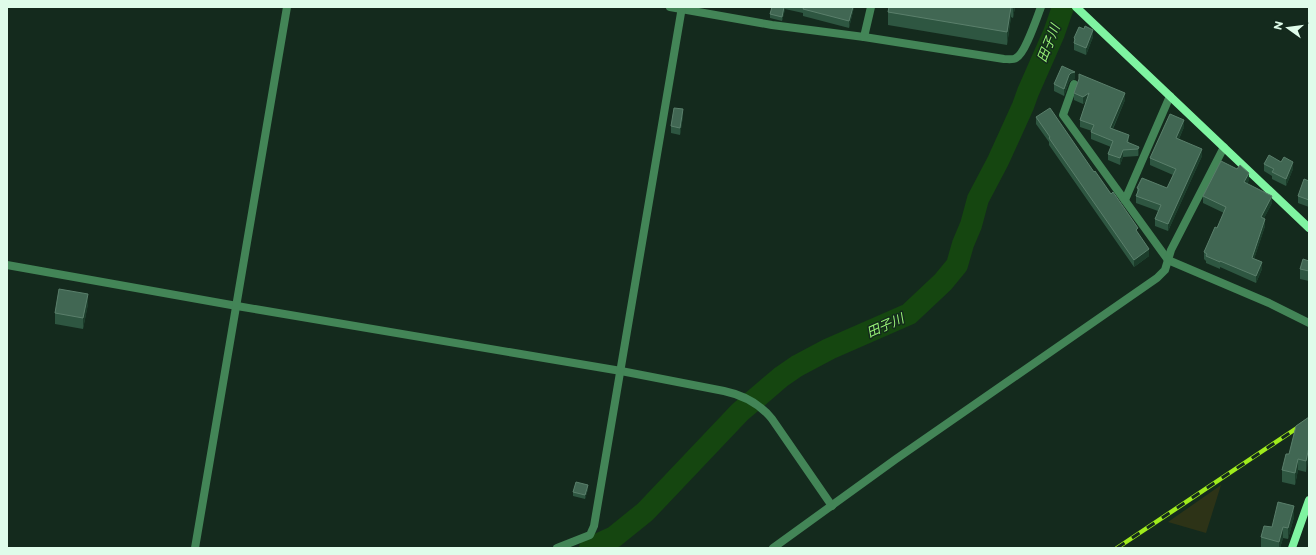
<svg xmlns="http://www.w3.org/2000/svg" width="1316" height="555" font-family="Montserrat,'Noto Sans JP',sans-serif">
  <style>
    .green { fill: #2d3317 }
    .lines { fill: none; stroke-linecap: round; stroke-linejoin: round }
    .river { stroke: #154610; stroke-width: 22 }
    .street { stroke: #438557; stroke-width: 8 }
    .secondary { stroke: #7ff4a1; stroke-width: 8 }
    .rail-casing { stroke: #9feb1c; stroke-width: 4.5 }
    .rail { stroke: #142a1d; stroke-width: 3; stroke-dasharray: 9; stroke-linecap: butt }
    .wall { fill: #2e5641 }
    .shaded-wall { fill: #1c3d2b }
    .building { fill: #416753; stroke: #5a7f6b }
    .labels { text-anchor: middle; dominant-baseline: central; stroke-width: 3; stroke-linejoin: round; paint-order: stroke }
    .water-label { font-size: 13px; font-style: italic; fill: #98f376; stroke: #142a1d }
  </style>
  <rect width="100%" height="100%" fill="#142a1d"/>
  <path class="green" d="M1221 485 1206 533 1168 522Z"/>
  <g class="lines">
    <path class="river" d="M590 548 614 537 645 512 740 412 781 377 797 366 829 349 909 314 943 282 957 265 963 244 971 225 978 199 998 161 1023 106 1028 92 1054 33 1063 7"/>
    <g class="street">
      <path d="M670 7 772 25 864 37 1004 59C1008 59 1013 60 1016 58 1025 54 1037 17 1041 7"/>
      <path d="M864 37 871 7"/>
      <path d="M1074 84 1063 115 1168 260 1269 303 1309 323"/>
      <path d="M1125 200 1170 96"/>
      <path d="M7 265 237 306 621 371 724 391C743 395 760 404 772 419L832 506"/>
      <path d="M195 548 287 7"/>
      <path d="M557 548 590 535 594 526 682 7"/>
      <path d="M773 548 896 459 1157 278 1165 270 1171 250 1224 147"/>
    </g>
    <g class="secondary">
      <path d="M1076 7 1309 228"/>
      <path d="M1292 548 1309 500"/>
    </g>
    <g class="rail-casing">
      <path id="rail" d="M1117 548 1309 420"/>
    </g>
    <use href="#rail" class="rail"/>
  </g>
  <g class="wall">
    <path d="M772 7H854L849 28 803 16V13L785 9 782 21 770 18V14Z"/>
    <path d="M889 7H1015L1013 18 1011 17 1007 45 888 25V12Z"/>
    <path d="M1084 29 1093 37 1086 55 1074 50V38Z"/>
    <path d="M1062 66 1075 79 1071 80 1069 82 1064 96 1054 91V84Z"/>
    <path d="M1079 74 1125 100 1113 129 1129 142V143L1139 147V154L1138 156 1123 157 1120 165 1108 160V154L1111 147 1091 139V132L1092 131 1080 127V120L1086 102 1083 104 1074 100V93L1079 80Z"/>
    <path d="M683 116 680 135 671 133V126Z"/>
    <path d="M1036 117 1094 172 1111 194 1138 233 1149 256 1134 267 1049 145V142L1036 124Z"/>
    <path d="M1184 127 1179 139 1202 156 1168 231 1155 226V219L1158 211 1136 203V196L1137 193V188H1167L1173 175 1150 165V158Z"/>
    <path d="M1264 164 1293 169 1286 186 1272 179V176L1264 171Z"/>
    <path d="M1249 180 1247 184 1272 203 1264 218 1265 226 1254 259 1262 269 1256 283 1220 267V269L1206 263V261L1204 259V252L1217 228 1224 213 1203 203V196Z"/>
    <path d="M1309 181V207L1298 203V196Z"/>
    <path d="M1309 261V281L1300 279V269Z"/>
    <path d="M88 304 83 329 55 324V313Z"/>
    <path d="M1309 417 1306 472 1298 470 1295 485 1282 482V470L1289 454Z"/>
    <path d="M588 489 585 499 573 496V492Z"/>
    <path d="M1294 517 1288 539 1283 538 1280 548H1261V537L1272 527Z"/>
  </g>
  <g class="shaded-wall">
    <path d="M784 7 785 10 782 21V17Z"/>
    <path d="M853 7H854L849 28V21Z"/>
    <path d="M1011 7V17L1007 45V32Z"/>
    <path d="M1013 7H1015L1013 18Z"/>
    <path d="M1093 30V37L1086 55V48Z"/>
    <path d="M1075 72V79L1071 80 1069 82 1064 96V89L1069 75 1071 73Z"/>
    <path d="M1089 93V100L1083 104V97Z"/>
    <path d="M1125 93V100L1110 134V128Z"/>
    <path d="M683 109V116L680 135V128Z"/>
    <path d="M1184 120V127L1176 145V138Z"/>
    <path d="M1129 135V142L1127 149V142Z"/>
    <path d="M1139 147V154L1138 156V149Z"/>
    <path d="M1202 149V156L1168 231V224Z"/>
    <path d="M1123 150V157L1120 165V158Z"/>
    <path d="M1293 162V169L1286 186V179Z"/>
    <path d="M1249 173V180L1244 189V182Z"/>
    <path d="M1272 196V203L1261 224V217Z"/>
    <path d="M1265 219V226L1252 265V258Z"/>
    <path d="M1149 249V256L1134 267V260Z"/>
    <path d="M1262 262V269L1256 283V276Z"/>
    <path d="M88 294V304L83 329V318Z"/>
    <path d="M1309 447V458L1306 472V461Z"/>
    <path d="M1298 459V470L1295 485V473Z"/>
    <path d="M588 485V489L585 499V495Z"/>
    <path d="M1294 506V517L1288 539V528Z"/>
    <path d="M1283 527V538L1280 548H1279V542Z"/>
  </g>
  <g class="building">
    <path d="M772 7H784L782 17 770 14Z"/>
    <path d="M804 7H853L849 21 803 9Z"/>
    <path d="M889 7H1011L1007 32 888 12Z"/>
    <path d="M1085 26 1093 30 1086 48 1074 43 1075 39 1074 38 1079 27 1084 29Z"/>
    <path d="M1062 66 1075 72 1071 73 1069 75 1064 89 1054 84Z"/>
    <path d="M1079 74 1125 93 1110 128 1129 135 1127 142 1139 147 1138 149 1123 150 1120 158 1108 154 1113 141 1091 132 1094 125 1080 120 1089 93 1083 97 1074 93 1079 79Z"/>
    <path d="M674 108 683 109 680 128 671 126Z"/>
    <path d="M1050 108 1094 172 1095 171 1111 194 1113 192 1138 228 1136 230 1149 249 1134 260 1049 138 1050 137 1036 117Z"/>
    <path d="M1170 114 1184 120 1176 138 1202 149 1168 224 1155 219 1161 205 1136 196 1139 189 1137 188 1142 178 1167 188 1176 169 1150 158Z"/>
    <path d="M1269 155 1281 162 1284 157 1293 162 1286 179 1272 172 1274 169 1264 164Z"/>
    <path d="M1221 161 1237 169 1240 165 1249 173 1244 182 1272 196 1261 217 1265 219 1252 258 1262 262 1256 276 1220 261V262L1206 256 1207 254 1204 252 1215 227 1217 228 1226 207 1203 196Z"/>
    <path d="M1304 179 1309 181V200L1298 196Z"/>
    <path d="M1303 259 1309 261V271L1300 269Z"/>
    <path d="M59 289 88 294 83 318 55 313Z"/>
    <path d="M1309 417V447L1306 461 1298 459 1295 473 1282 470 1286 454H1289L1296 426Z"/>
    <path d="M576 482 588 485 585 495 573 492Z"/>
    <path d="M1278 502 1294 506 1288 528 1283 527 1279 542 1261 537 1264 526 1272 527Z"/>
  </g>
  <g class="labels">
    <g class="water-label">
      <text transform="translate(1048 43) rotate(-68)">田子川</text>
      <text transform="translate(885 325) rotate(-24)">田子川</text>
    </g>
  </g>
  <rect width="1316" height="555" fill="none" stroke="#dffcea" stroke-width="16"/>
  <g transform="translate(1288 28) rotate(284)" stroke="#142a1d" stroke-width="3" paint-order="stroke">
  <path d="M0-3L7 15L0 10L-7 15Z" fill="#dffcea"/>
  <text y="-6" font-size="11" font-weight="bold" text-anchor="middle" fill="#dffcea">N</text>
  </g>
</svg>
